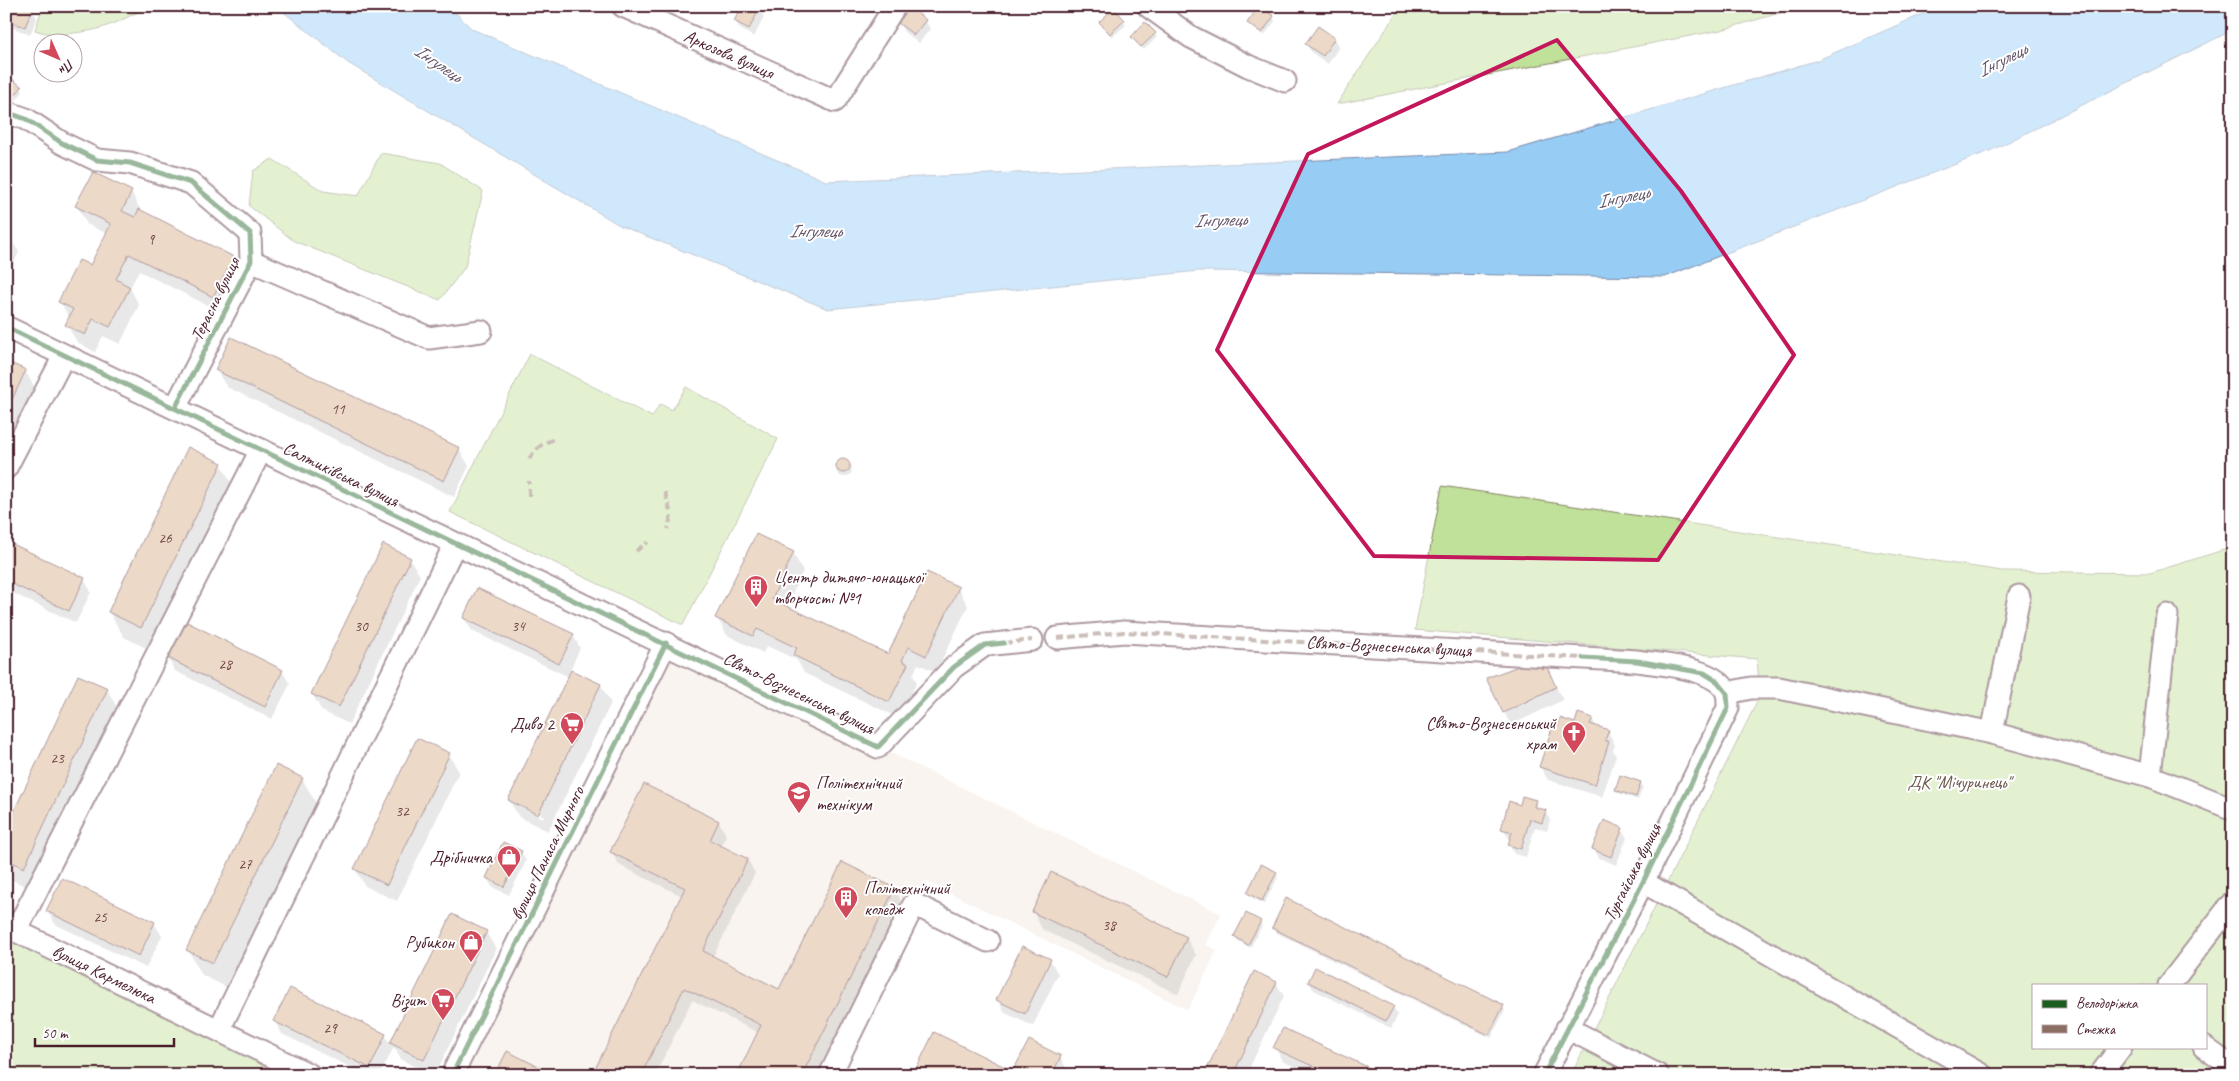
<svg xmlns="http://www.w3.org/2000/svg" width="2239" height="1081" font-family="Caveat,sans-serif">
  <style>
    .built { fill: #f2e6db }
    .green { fill: #c0e19a; stroke: #858062; fill-rule: evenodd }
    .water { fill: #97cdf5; stroke: #7887a4 }
    .shadow { fill: #0003; fill-rule: evenodd }
    .building { fill: #d5ab86; stroke: #4a1f2b }
    .lines { fill: none; stroke-linecap: round; stroke-linejoin: round }
    .minor-casing { stroke: #4a1f2b; stroke-width: 25 }
    .minor { stroke: #fff; stroke-width: 21 }
    .quiet { stroke: #8d6e63; stroke-width: 4; stroke-dasharray: 8 4; stroke-linecap: butt }
    .cycleway-casing { stroke: #fff; stroke-width: 8 }
    .cycleway { stroke: #1b5e20; stroke-width: 5 }
    .marked { fill: none; stroke: #c2185b; stroke-width: 4; stroke-linejoin: round }
    .labels { text-anchor: middle; dominant-baseline: central; stroke-width: 4; stroke-linejoin: round; paint-order: stroke }
    .number-label { font-size: 15px; fill: #6d4242 }
    .street-label { font-size: 18px; fill: #4a1f2b; stroke: #fff }
    .poi-label { font-size: 18px; fill: #4a1f2b; stroke: #fff; text-anchor: end }
    .park-label { font-size: 18px; fill: #6d594c; stroke: #fff }
    .water-label { font-size: 19px; font-style: italic; fill: #615368; stroke: #fff }
  </style>
  <rect width="100%" height="100%" fill="#fff"/>
  <filter id="ink" filterUnits="userSpaceOnUse"><feTurbulence type="fractalNoise" baseFrequency=".02" numOctaves="2"/><feDisplacementMap in="SourceGraphic" scale="10" xChannelSelector="R" yChannelSelector="G"/><feConvolveMatrix kernelMatrix="1 2 1 2 8 2 1 2 1" color-interpolation-filters="sRGB"/></filter>
  <g filter="url(#ink)">
    <path class="built" d="M666 643 1221 914 1206 945 1217 950 1188 1010 925 881 830 1075H452Z"/>
    <g class="green">
      <path d="M43 6H150C135 13 120 22 104 27 88 33 51 37 35 30Z"/>
      <path d="M1401 6H1804L1721 30 1337 104Z"/>
      <path d="M381 153 440 163 483 191 465 267 440 300 294 241 249 206 253 171 272 159 323 191 358 196Z"/>
      <path d="M530 354 652 417 660 404 672 410 686 387 778 439 683 625 450 512Z"/>
      <path d="M1442 486 2002 571 2150 573 2233 547V1075H1571L1760 696 1757 659 1415 630ZM2033 985H2205V1047H2033Z"/>
      <path d="M6 926 310 1075H6Z"/>
    </g>
    <path class="water" d="M276 6H449L472 29 826 181 1508 152 1818 60 1941 6H2233V30L1992 150 1665 277 1199 271 828 309 621 226 348 63Z"/>
    <g class="shadow">
      <path d="M13 6H24L32 9 37 18 30 35 13 28 8 20Z"/>
      <path d="M743 6H755L760 9 764 17 754 37 740 29 735 21Z"/>
      <path d="M1077 6H1093L1087 14Z"/>
      <path d="M1114 10 1126 25 1112 37 1100 22Z"/>
      <path d="M1273 17 1275 21 1264 36 1249 23Z"/>
      <path d="M925 20 930 29 919 43 904 32 899 23Z"/>
      <path d="M1154 34 1157 37 1144 50 1135 41Z"/>
      <path d="M1334 38 1339 47 1328 64 1312 53 1307 44Z"/>
      <path d="M6 81 21 88 23 92 12 105 6 101Z"/>
      <path d="M94 173 131 192 141 211 233 258 243 275 223 313 139 271 130 288 139 305 120 344 103 336 95 352 77 342 67 325 70 319 60 301 91 267 107 234 87 224 77 206Z"/>
      <path d="M6 233 19 252 6 279Z"/>
      <path d="M6 362 25 371 40 396 6 469Z"/>
      <path d="M216 370 459 449 469 466 454 497 227 387Z"/>
      <circle cx="844" cy="469" r="8"/>
      <path d="M221 464 235 490 156 653 124 637 109 612Z"/>
      <path d="M6 542 84 579 91 592 76 623 6 590Z"/>
      <path d="M793 553 803 571 786 607 888 656 958 588 968 606 936 672 918 664 913 675 917 682 899 718 804 673 797 660 767 646 763 653 727 635 717 618Z"/>
      <path d="M410 559 420 576 349 724 322 711 312 694Z"/>
      <path d="M464 618 573 635 580 648 570 670 601 685 611 703 548 831 519 817 509 800 569 677 472 631ZM522 806 544 816 543 818 522 808Z"/>
      <path d="M185 622 282 671 290 684 272 719 175 671 167 657Z"/>
      <path d="M1546 668 1563 700 1511 725 1504 712 1542 671Z"/>
      <path d="M107 689 121 715 38 892 10 879 6 872V831Z"/>
      <path d="M1592 719 1597 728 1608 731 1615 745 1613 751 1616 756 1602 797 1548 780 1540 767 1575 724Z"/>
      <path d="M449 754 459 772 397 901 365 886 355 869Z"/>
      <path d="M302 779 317 805 228 988 202 975 188 950Z"/>
      <path d="M1640 783 1643 787 1638 800 1618 793 1616 789Z"/>
      <path d="M645 786 719 822 726 835 721 846 748 860 755 873 713 957 780 990 894 889 902 902 816 1075H738L759 1033 692 1000 655 1075H593L682 896 619 865 612 852Z"/>
      <path d="M1535 801 1540 810 1545 811 1550 820 1547 831 1535 827 1526 857 1514 854 1509 845 1512 838 1508 837 1503 828 1521 806Z"/>
      <path d="M1622 829 1627 838 1616 865 1599 858 1594 849Z"/>
      <path d="M521 852 526 861 509 895 492 887 487 878Z"/>
      <path d="M1276 873 1278 877 1264 904 1251 897 1248 893Z"/>
      <path d="M47 911 154 923 162 936 146 968 55 924Z"/>
      <path d="M1033 912 1186 938 1196 955 1178 994 1043 930Z"/>
      <path d="M453 916 486 932 496 949 435 1075 401 1060 394 1047 380 1075H366L282 1034 275 1021 385 1035 390 1044Z"/>
      <path d="M1260 922 1262 926 1250 948 1237 940 1235 936Z"/>
      <path d="M1273 928 1503 1006 1505 1010 1491 1038 1275 932Z"/>
      <path d="M1023 948 1050 960 1058 974 1033 1026 1005 1013 998 1000Z"/>
      <path d="M1309 982 1393 1007 1398 1015 1391 1028 1314 990Z"/>
      <path d="M1276 983 1284 996 1246 1075H1205Z"/>
      <path d="M1283 1029 1372 1070 1374 1075H1313L1282 1061 1275 1047Z"/>
      <path d="M1060 1057 1070 1075H915L1014 1073Z"/>
    </g>
    <g class="building">
      <path d="M12 6 33 8 25 27 6 20Z"/>
      <path d="M742 6 760 8 749 29 734 21Z"/>
      <path d="M1259 6 1274 16 1262 33 1247 23Z"/>
      <path d="M910 7 926 20 914 35 898 23Z"/>
      <path d="M1114 8 1125 20 1110 34 1099 22Z"/>
      <path d="M1145 22 1156 33 1141 47 1131 37Z"/>
      <path d="M1318 26 1335 38 1323 56 1305 44Z"/>
      <path d="M9 76 22 87 9 102 6 100V79Z"/>
      <path d="M93 172 132 191 122 211 135 217 139 209 234 257 213 297 129 254 116 279 130 287 110 327 93 319 85 335 65 325 73 309 58 302 79 260 90 265 111 224 75 206Z"/>
      <path d="M231 337 460 448 444 481 215 370Z"/>
      <path d="M6 361 26 370 6 412Z"/>
      <path d="M188 447 222 463 141 628 108 612Z"/>
      <circle cx="843" cy="466" r="7"/>
      <path d="M756 534 794 552 772 599 888 654 927 572 959 587 926 656 908 647 902 661 908 664 889 702 793 655 797 648 757 629 753 636 715 618Z"/>
      <path d="M6 541 85 578 69 611 6 581Z"/>
      <path d="M383 544 411 558 339 707 311 694Z"/>
      <path d="M477 588 574 634 559 664 463 618Z"/>
      <path d="M185 621 283 670 265 707 166 657Z"/>
      <path d="M1535 660 1542 669 1547 667 1556 687 1503 713 1486 678Z"/>
      <path d="M571 670 601 684 538 815 508 800Z"/>
      <path d="M78 675 108 688 24 868 6 859V828Z"/>
      <path d="M1578 713 1593 718 1590 724 1609 730 1605 740 1609 742 1595 785 1539 767 1553 725 1558 726 1560 718 1575 723Z"/>
      <path d="M417 738 450 753 387 885 354 869Z"/>
      <path d="M276 765 303 778 213 963 186 950Z"/>
      <path d="M1620 775 1641 782 1636 797 1615 790Z"/>
      <path d="M644 784 719 821 710 840 748 859 703 951 779 989 842 862 895 888 802 1075H737L761 1025 684 988 641 1075H592L685 888 610 852Z"/>
      <path d="M1522 796 1536 800 1534 807 1546 810 1542 823 1530 819 1521 849 1508 845 1512 832 1501 829 1509 801 1520 805Z"/>
      <path d="M1604 820 1623 828 1611 857 1592 849Z"/>
      <path d="M503 842 522 851 504 887 486 878Z"/>
      <path d="M1261 864 1277 872 1262 901 1247 893Z"/>
      <path d="M1051 872 1187 937 1168 977 1032 912Z"/>
      <path d="M62 878 155 922 139 956 46 911Z"/>
      <path d="M1286 898 1504 1005 1489 1035 1272 928Z"/>
      <path d="M1246 913 1261 921 1248 945 1234 936Z"/>
      <path d="M452 914 487 931 424 1060 390 1043Z"/>
      <path d="M1022 946 1051 959 1025 1014 996 1000Z"/>
      <path d="M1315 967 1394 1006 1386 1021 1308 982Z"/>
      <path d="M1254 971 1277 982 1233 1075H1204Z"/>
      <path d="M290 988 386 1034 370 1068 273 1021Z"/>
      <path d="M1283 1028 1372 1069 1370 1075H1332L1273 1048Z"/>
      <path d="M934 1032 1013 1071 1029 1040 1061 1056 1053 1073 1056 1075H913Z"/>
      <path d="M507 1051 555 1075H495Z"/>
    </g>
    <g class="lines">
      <g class="minor-casing">
        <g id="minor">
          <path d="M623 6 835 101 895 6"/>
          <path d="M1148 6 1191 37 1248 66 1285 81"/>
          <path d="M6 112 26 119 62 143 97 160 130 163 191 183 250 233 251 261 175 408"/>
          <path d="M251 261 429 338 481 331"/>
          <path d="M6 327 878 747 954 667 985 645 1032 640"/>
          <path d="M6 468 64 356"/>
          <path d="M1057 638 1124 632 1637 661C1661 665 1716 667 1727 693 1728 697 1728 704 1728 708L1643 882 1544 1075"/>
          <path d="M1727 693 1751 688H1779L1992 733 2150 776 2233 809"/>
          <path d="M1992 733 2019 596"/>
          <path d="M2150 776 2167 615"/>
          <path d="M1643 882 1982 1075"/>
          <path d="M6 926 310 1075"/>
          <path d="M16 931 261 450"/>
          <path d="M2169 985 2233 902"/>
          <path d="M1567 1028 1658 1075"/>
          <path d="M219 1030 455 544"/>
          <path d="M2204 1047 2233 1068"/>
          <path d="M452 1075 666 643"/>
          <path d="M830 1075 914 904 988 941"/>
          <path d="M2100 1075 2121 1047"/>
        </g>
      </g>
      <use href="#minor" class="minor"/>
      <g class="quiet">
        <path d="M529 459C536 449 541 443 553 440"/>
        <path d="M665 492 671 515 668 529"/>
        <path d="M529 496V481"/>
        <path d="M636 551 648 542"/>
        <path d="M1057 638 1124 632 1583 658"/>
        <path d="M1004 643 1032 640"/>
      </g>
      <g class="cycleway-casing">
        <g id="cycleway">
          <path d="M6 112 26 119 62 143 97 160 130 163 191 183 250 233 251 261 175 408"/>
          <path d="M6 327 878 747 954 667 985 645 1004 643"/>
          <path d="M452 1075 666 643"/>
          <path d="M1544 1075 1643 882 1728 708 1727 693 1717 681 1704 673 1637 661 1583 658"/>
        </g>
      </g>
      <use href="#cycleway" class="cycleway"/>
    </g>
  </g>
  <path d="M0 0H2239V1081H0ZM1557 40 1681 191 1794 355 1658 560 1374 556 1217 350 1308 154Z" fill="#fff" fill-opacity=".55" fill-rule="evenodd"/>
  <path class="marked" d="M1557 40 1681 191 1794 355 1658 560 1374 556 1217 350 1308 154Z"/>
  <defs>
    <g id="building-pin" transform="scale(1.25)"><path d="M0 17L-7.5 6A9.5 9.5 0 1 1 7.5 6Z" fill="#d1495b" stroke="#fff"/><path d="M-4-6H4V6H1V3H-1V6H-4ZM-2.5-4.3h1.7v1.8h-1.7ZM.8-4.3h1.7v1.8H.8ZM-2.5-1h1.7V.8h-1.7ZM.8-1h1.7V.8H.8Z" fill="#fff"/></g>
    <g id="supermarket-pin" transform="scale(1.25)"><path d="M0 17L-7.5 6A9.5 9.5 0 1 1 7.5 6Z" fill="#d1495b" stroke="#fff"/><path d="M-6-5.5h2.5l.6 2H6L4.5 2H-2.5L-4.4-4H-6ZM-1.5 3.2a1.3 1.3 0 1 0 .1 0ZM3 3.2a1.3 1.3 0 1 0 .1 0Z" fill="#fff"/></g>
    <g id="church-pin" transform="scale(1.25)"><path d="M0 17L-7.5 6A9.5 9.5 0 1 1 7.5 6Z" fill="#d1495b" stroke="#fff"/><path d="M-1.2-6h2.4v3.5h3.3v2.4h-3.3V6h-2.4V-.1h-3.3v-2.4h3.3Z" fill="#fff"/></g>
    <g id="university-pin" transform="scale(1.25)"><path d="M0 17L-7.5 6A9.5 9.5 0 1 1 7.5 6Z" fill="#d1495b" stroke="#fff"/><path d="M0-5L7-2L0 1L-7-2ZM-4 1L0 2.5L4 1V4Q0 6-4 4Z" fill="#fff"/></g>
    <g id="shop-pin" transform="scale(1.25)"><path d="M0 17L-7.5 6A9.5 9.5 0 1 1 7.5 6Z" fill="#d1495b" stroke="#fff"/><path d="M-5-2.5h2.3a2.7 3.5 0 0 1 5.4 0H5L5.5 6h-11ZM-1.5-2.5h3a1.5 2.3 0 0 0-3 0Z" fill="#fff"/></g>
  </defs>
  <g fill-rule="evenodd">
    <use href="#building-pin" x="756" y="587"/>
    <use href="#supermarket-pin" x="572" y="724"/>
    <use href="#church-pin" x="1574" y="733"/>
    <use href="#university-pin" x="799" y="793"/>
    <use href="#shop-pin" x="509" y="857"/>
    <use href="#building-pin" x="846" y="898"/>
    <use href="#shop-pin" x="471" y="942"/>
    <use href="#supermarket-pin" x="443" y="1000"/>
  </g>
  <g class="labels">
    <g class="number-label">
      <text x="151" y="239">9</text>
      <text x="338" y="409">11</text>
      <text x="165" y="538">26</text>
      <text x="361" y="626">30</text>
      <text x="518" y="626">34</text>
      <text x="225" y="664">28</text>
      <text x="57" y="758">23</text>
      <text x="402" y="811">32</text>
      <text x="245" y="864">27</text>
      <text x="100" y="917">25</text>
      <text x="1109" y="925">38</text>
      <text x="330" y="1028">29</text>
    </g>
    <g class="street-label">
      <text transform="translate(729 54) rotate(24)">Аркозова вулиця</text>
      <text transform="translate(215 299) rotate(-64)">Терасна вулиця</text>
      <text transform="translate(341 474) rotate(26)">Салтиківська вулиця</text>
      <text transform="translate(1389 646) rotate(3)">Свято-Вознесенська вулиця</text>
      <text transform="translate(799 693) rotate(26)">Свято-Вознесенська вулиця</text>
      <text transform="translate(547 853) rotate(-64)">вулиця Панаса Мирного</text>
      <text transform="translate(1632 872) rotate(-63)">Тургайська вулиця</text>
      <text transform="translate(104 974) rotate(26)">вулиця Кармелюка</text>
    </g>
    <g class="poi-label">
      <text x="774" y="577" text-anchor="start">Центр дитячо-юнацької<tspan x="774" dy="21">творчості №1</tspan></text>
      <text x="1556" y="723">Свято-Вознесенський<tspan x="1556" dy="21">храм</tspan></text>
      <text x="554" y="724">Диво 2</text>
      <text x="816" y="783" text-anchor="start">Політехнічний<tspan x="816" dy="21">технікум</tspan></text>
      <text x="492" y="857">Дрібничка</text>
      <text x="864" y="888" text-anchor="start">Політехнічний<tspan x="864" dy="21">коледж</tspan></text>
      <text x="454" y="942">Рубикон</text>
      <text x="426" y="1000">Візит</text>
    </g>
    <g class="park-label">
      <text x="1959" y="782">ДК "Мічуринець"</text>
    </g>
    <g class="water-label">
      <text transform="translate(2002 60) rotate(-27)">Інгулець</text>
      <text transform="translate(438 63) rotate(34)">Інгулець</text>
      <text transform="translate(1623 197) rotate(-11)">Інгулець</text>
      <text transform="translate(1220 220) rotate(-2)">Інгулець</text>
      <text x="815" y="231">Інгулець</text>
    </g>
  </g>
  <rect width="2239" height="1081" fill="none" stroke="#fff" stroke-width="25"/>
  <rect x="12" y="12" width="2214" height="1056" fill="none" stroke="#4a1f2b" stroke-width="2" filter="url(#ink)"/>
  <rect x="2032" y="984" width="175" height="65" fill="#ffffff" stroke="#b7a5aa"/>
  <rect x="2042" y="1000" width="25" height="8" fill="#1b5e20" stroke="#b7a5aa"/>
  <text x="2076" y="1008" font-size="15" fill="#4a1f2b">Велодоріжка</text>
  <rect x="2042" y="1025" width="25" height="8" fill="#8d6e63" stroke="#b7a5aa"/>
  <text x="2076" y="1034" font-size="15" fill="#4a1f2b">Стежка</text>
  <g transform="translate(58 58) rotate(135)"><circle r="24" fill="#ffffff" stroke="#b7a5aa"/>
  <path d="M0-4L9 19L0 12L-9 19Z" fill="#d1495b"/>
  <text y="-8" font-size="14" font-weight="bold" text-anchor="middle" fill="#4a1f2b">Пн</text>
  </g>
  <path d="M35 1038v8h139v-8" fill="none" stroke="#4a1f2b" stroke-width="2.5"/>
  <text x="42" y="1038" font-size="15" fill="#4a1f2b" stroke="#ffffff" stroke-width="4" paint-order="stroke">50 m</text>
</svg>
